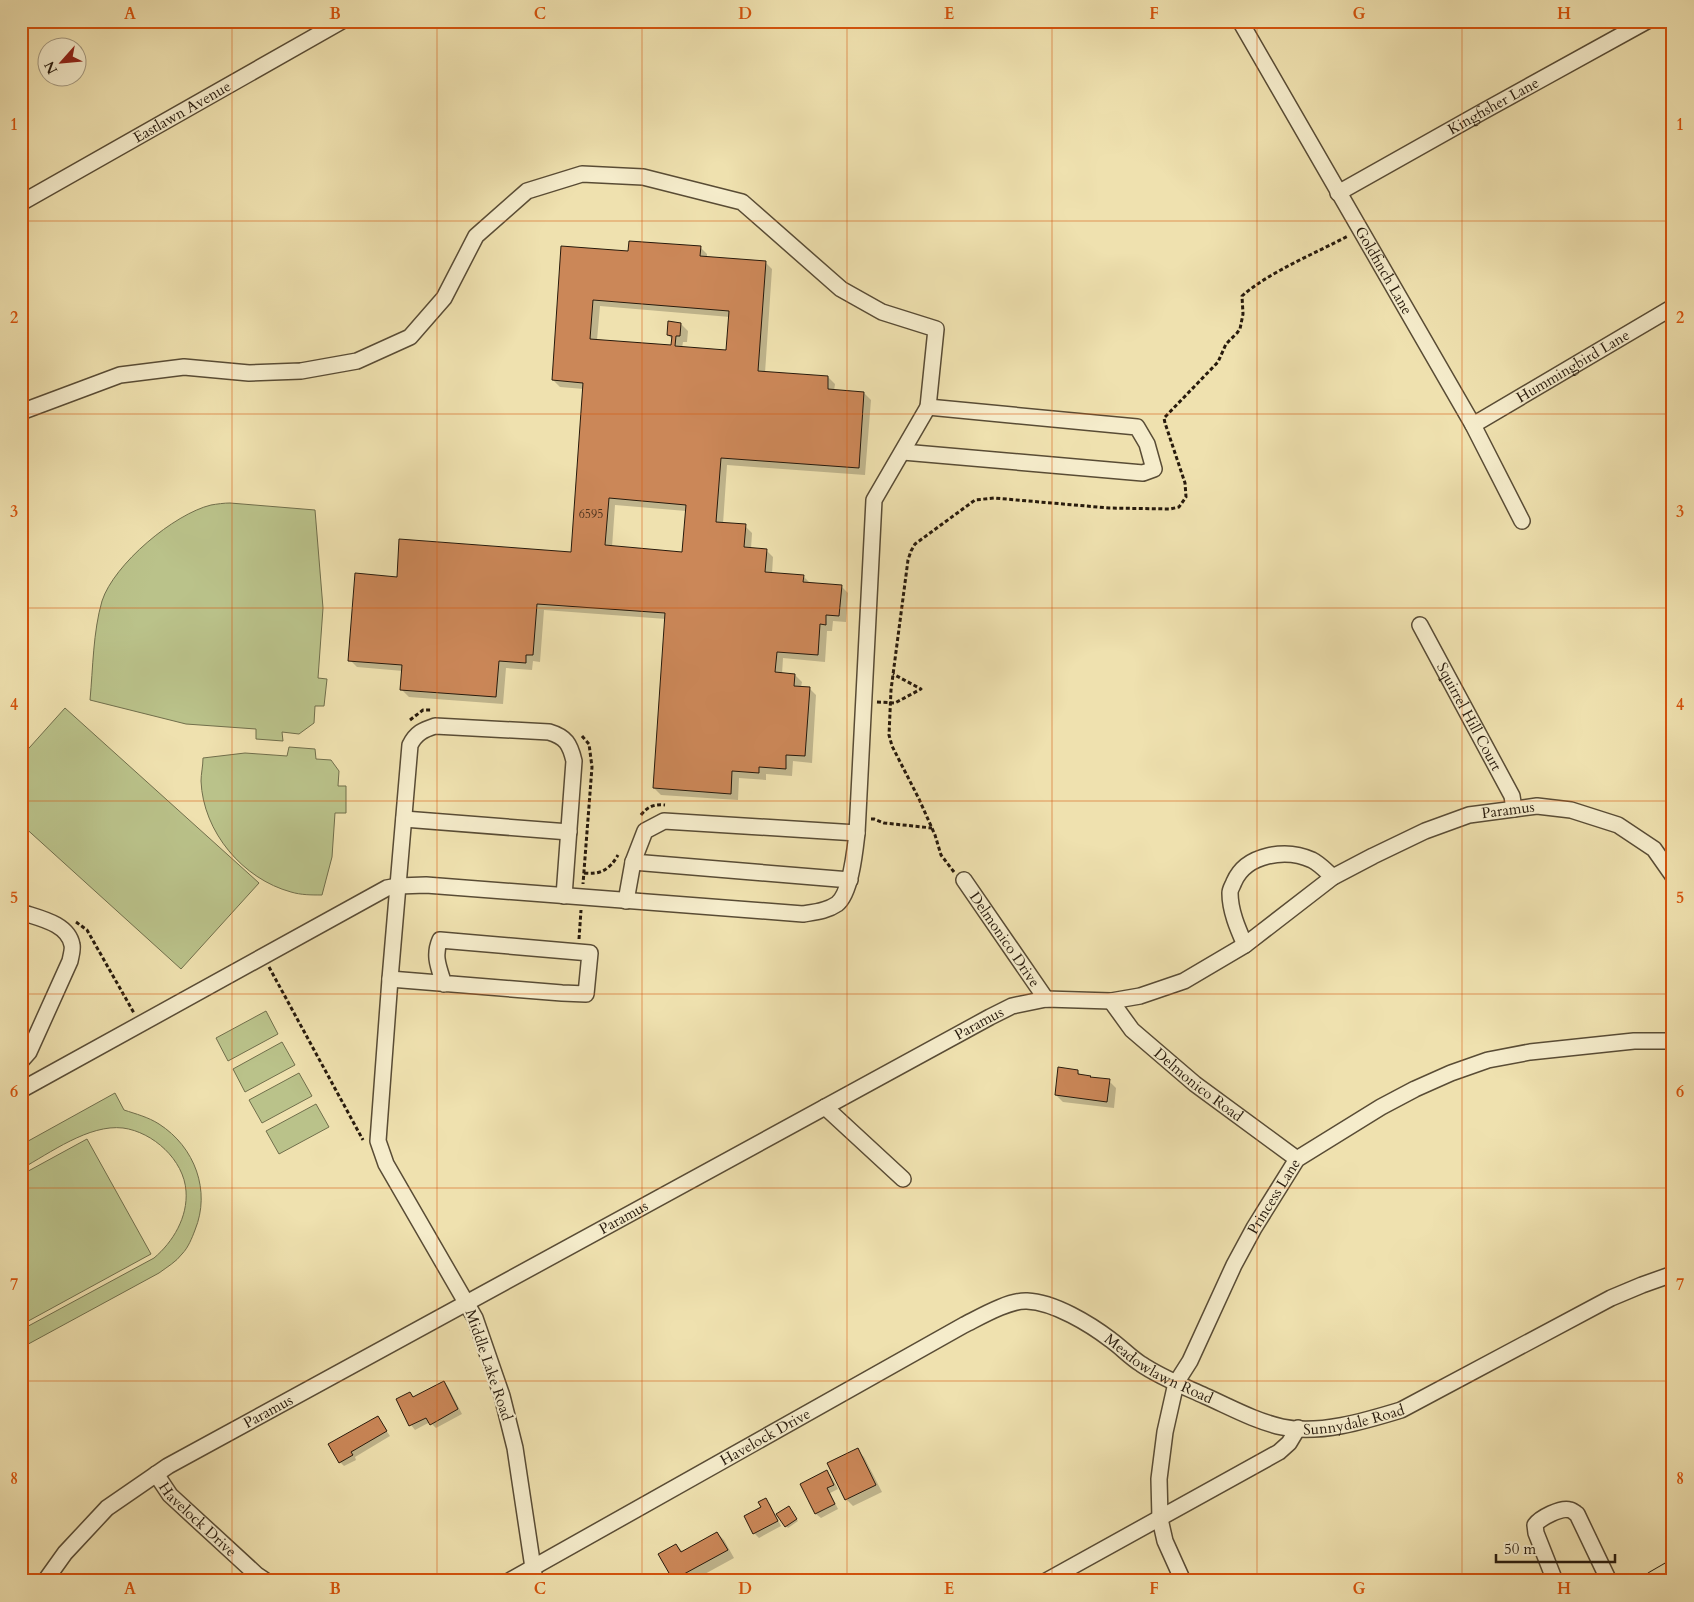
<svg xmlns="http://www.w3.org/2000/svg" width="1694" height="1602" font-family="Cardo,serif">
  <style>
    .green { fill: #bac28a; stroke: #706e4b }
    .shadow { fill: #0003; fill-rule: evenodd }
    .building { fill: #cb8758; stroke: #271a0c; fill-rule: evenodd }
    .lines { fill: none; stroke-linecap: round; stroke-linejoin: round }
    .minor-casing { stroke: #594c35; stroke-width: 18 }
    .major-casing { stroke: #271a0c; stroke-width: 21 }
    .path { stroke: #271a0c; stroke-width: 3; stroke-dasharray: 4 2.5; stroke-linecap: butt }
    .minor { stroke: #f5eccb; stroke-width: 15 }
    .major { stroke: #efe1af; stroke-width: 19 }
    .grid { fill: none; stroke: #d5530c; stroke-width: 1; stroke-opacity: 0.55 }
    .labels { text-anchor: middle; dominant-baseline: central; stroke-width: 4.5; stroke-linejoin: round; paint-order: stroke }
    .number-label { font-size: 12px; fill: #50351f }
    .street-label { font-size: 15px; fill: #271a0c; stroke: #f5eccb }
    .neatline { fill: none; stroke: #d5530c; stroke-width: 2 }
    .grid-label { font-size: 16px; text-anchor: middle; font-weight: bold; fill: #d5530c }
  </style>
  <rect width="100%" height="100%" fill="#efe1af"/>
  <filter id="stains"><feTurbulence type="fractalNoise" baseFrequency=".004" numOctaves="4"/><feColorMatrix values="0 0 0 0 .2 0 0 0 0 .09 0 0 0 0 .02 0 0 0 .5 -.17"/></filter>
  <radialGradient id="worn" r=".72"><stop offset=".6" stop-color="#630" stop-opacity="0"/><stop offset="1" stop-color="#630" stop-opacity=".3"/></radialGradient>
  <g class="green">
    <path d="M230 503 315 510 323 608 318 678 327 679 324 706H315L314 723 299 734 282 732 283 741 256 739V729L186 724 90 700C93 668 93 632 102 601 114 564 174 514 211 505 217 504 224 503 230 503Z"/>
    <path d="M65 708 259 883 181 969 21 824V757Z"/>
    <path d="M289 747 315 749 316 759 331 760 339 771 338 786H346V813H335L332 857 322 895C311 895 301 895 291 892 243 879 203 832 201 781 201 774 203 766 203 758L245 753 287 756Z"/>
    <path d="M266 1011 278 1034 228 1061 216 1038Z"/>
    <path d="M282 1042 295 1065 245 1092 233 1069Z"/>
    <path d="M299 1073 312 1096 262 1123 249 1100Z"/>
    <path d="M115 1093 124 1110C136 1114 148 1117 159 1124 195 1147 211 1191 195 1230 192 1238 188 1248 182 1254 176 1262 167 1267 159 1273L21 1348V1330L154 1258C173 1242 188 1217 186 1191 184 1160 153 1132 123 1128 89 1124 50 1153 21 1169V1145Z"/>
    <path d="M316 1104 329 1127 279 1154 266 1131Z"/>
    <path d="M87 1139 151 1254 21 1325V1175Z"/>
  </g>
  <g class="shadow">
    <path d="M562 247 629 252 700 247 707 254V258L765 262 772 269 765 373 828 377 835 384 834 391 864 393 871 400 865 475 727 465 723 524 745 526 752 533 751 549 766 550 773 557 772 574 803 576 811 584 841 586 848 593 846 622 833 621 832 631H827L825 662 783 658 782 674 795 675 802 682 801 687 809 688 816 695 812 763 793 761 792 776 766 774V780L739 778 738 800 661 795 654 788 666 619 544 610 540 662 533 661 532 670 506 668 503 704 409 697 402 690 403 671 357 667 350 660 398 578 573 553 584 389 560 387 553 380ZM600 306 730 317 727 351 682 348 683 342H687L688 331 681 324 668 335 673 340 672 347 597 340ZM615 505 686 511 683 553 612 547Z"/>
    <path d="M1077 1071 1082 1076 1109 1081 1116 1088 1114 1108 1063 1102 1056 1095Z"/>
    <path d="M444 1382 448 1387 462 1414 436 1428 430 1422 415 1430 411 1425 397 1400 410 1393 414 1398Z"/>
    <path d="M377 1417 390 1436 355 1457 356 1460 344 1466 340 1462Z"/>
    <path d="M857 1450 864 1457 882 1492 853 1506 846 1499Z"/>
    <path d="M827 1472 831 1476 838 1489 830 1493 838 1509 821 1518 816 1514 801 1485Z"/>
    <path d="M765 1500 770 1504 781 1526 759 1538 754 1533Z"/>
    <path d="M790 1509 798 1521 788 1528 786 1526Z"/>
    <path d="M717 1533 724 1540 734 1558 692 1581H675L660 1554 676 1545 683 1552Z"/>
  </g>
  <g class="building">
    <path d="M629 241 701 246 700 256 766 261 758 371 828 376V389L864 392 859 468 721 458 716 522 746 524 744 547 767 549 765 572 804 575 803 582 842 585 839 616 826 615V625L820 624 818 655 777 652 775 672 795 674 794 686 810 687 805 756 786 755V769L759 767V773L732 771 731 794 653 788 665 613 537 604 533 655H526V663L499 661 496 697 400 690 402 665 348 661 355 573 397 577 399 539 571 552 583 383 552 380 561 246 628 251ZM593 300 729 311 726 350 675 346 676 336H680L681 323 668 321 667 335 672 336 671 345 590 339ZM609 498 686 505 682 552 605 545Z"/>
    <path d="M1058 1067 1078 1070V1074L1091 1076 1090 1077 1110 1079 1107 1102 1055 1095Z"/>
    <path d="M444 1381 458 1409 430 1425 426 1418 409 1426 396 1399 410 1392 413 1397Z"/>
    <path d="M378 1416 387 1431 351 1452 353 1455 339 1463 328 1444Z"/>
    <path d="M858 1448 876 1485 845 1500 827 1463Z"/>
    <path d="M827 1470 834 1485 827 1488 835 1504 815 1514 800 1484Z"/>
    <path d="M766 1498 778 1521 753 1534 744 1516 761 1507 758 1502Z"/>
    <path d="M789 1506 797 1519 785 1527 776 1514Z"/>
    <path d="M717 1532 728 1550 673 1580 658 1554 676 1544 681 1552Z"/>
  </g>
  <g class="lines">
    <g class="minor-casing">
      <g id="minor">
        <path id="s1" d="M1240 21 1473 425 1522 521"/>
        <path id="s2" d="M1338 193 1482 112 1647 21"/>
        <path id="s3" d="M21 203 342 21"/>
        <path d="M21 412 120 375 184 367 249 373 301 371 357 361 410 337 444 298 476 236 527 191 582 174 643 177 742 202 841 289 882 312 936 329 928 407 874 500 857 833C855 850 851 893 837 904 827 911 815 912 803 914L426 885 398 886 387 888 21 1090"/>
        <path id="s4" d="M1473 425 1673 307"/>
        <path d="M903 452 1143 473 1154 469 1147 444 1137 427 928 407"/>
        <path id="s5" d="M1420 625 1512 796 1514 809"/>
        <path d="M404 819 569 832"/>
        <path d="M633 862 850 880"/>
        <path id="s6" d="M964 880 1046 999"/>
        <path d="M626 901 633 862 645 831 664 821 857 833"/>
        <path d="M21 912C38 918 68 923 72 945 73 949 71 956 70 961L29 1052 21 1061"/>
        <path d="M1245 945C1238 929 1230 911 1230 893 1230 889 1233 885 1234 882 1246 854 1286 848 1312 860 1320 864 1327 872 1333 877"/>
        <path d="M390 979 562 993 586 994 590 953 440 940C433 956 439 968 444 984"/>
        <path id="s7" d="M1111 1001 1132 1030 1195 1084 1297 1159"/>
        <path d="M825 1107 903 1179"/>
        <path id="s8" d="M156 1474 170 1495 257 1575 266 1581"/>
        <path id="s9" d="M45 1581 65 1553 107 1508 168 1466 990 1017 1012 1006 1046 999 1111 1001 1140 996 1184 981 1245 945 1333 877 1373 856 1425 831 1469 815 1537 806 1571 810 1618 825 1654 849 1673 876"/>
        <path id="s10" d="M509 1581 964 1325C980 1317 1009 1300 1027 1301 1054 1302 1090 1324 1111 1340 1122 1348 1130 1357 1141 1364 1160 1377 1183 1386 1205 1396 1230 1407 1255 1421 1282 1427 1319 1435 1365 1421 1401 1410L1611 1298 1642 1285 1673 1274"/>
        <path d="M535 1581 515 1448 502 1396 475 1318 386 1164 378 1141 390 979 410 745C416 733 423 730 435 726L549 732C566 737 570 744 574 761L564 896"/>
        <path d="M1046 1581 1279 1452 1289 1443 1298 1428"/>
        <path id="s11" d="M1183 1581 1165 1541 1160 1519 1159 1479 1165 1432 1176 1383 1190 1361 1234 1265 1254 1228 1297 1159 1381 1107 1415 1089 1451 1073 1488 1060 1530 1052 1634 1041H1673"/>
        <path d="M1555 1581 1536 1533 1535 1525C1540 1518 1561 1507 1570 1510 1572 1510 1575 1513 1577 1514L1609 1581"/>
      </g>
    </g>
    <g class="major-casing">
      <path id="major" d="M1654 1581 1673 1570"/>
    </g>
    <g class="path">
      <path d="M877 702 895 703 921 689 893 674"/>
      <path d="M410 720 423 710H432"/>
      <path d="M582 736 589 744 592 767 583 884"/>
      <path d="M641 815C648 806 655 804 665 805"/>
      <path d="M871 819H874L884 823 932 828"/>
      <path d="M954 872 941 855 935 835 919 799 892 746 889 735 891 690 908 560 911 551 915 544 975 500 994 498 1109 508 1170 509 1179 507 1186 497 1185 483 1165 423 1164 418 1218 362 1226 344 1237 333 1240 329 1243 314 1242 296C1269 272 1316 253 1348 236"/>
      <path d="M584 873C601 875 610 869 618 855"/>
      <path d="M76 922 87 930 134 1013"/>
      <path d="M579 939 581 910"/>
      <path d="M269 967 363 1140"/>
    </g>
    <use href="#minor" class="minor"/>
    <use href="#major" class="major"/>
  </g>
  <path class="grid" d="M232 21V1581M437 21V1581M642 21V1581M847 21V1581M1052 21V1581M1257 21V1581M1462 21V1581M21 221H1673M21 414H1673M21 608H1673M21 801H1673M21 994H1673M21 1188H1673M21 1381H1673"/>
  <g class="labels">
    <g class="number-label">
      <text x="591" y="514">6595</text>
    </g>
    <g class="street-label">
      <text stroke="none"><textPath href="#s2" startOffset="178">Kingfisher Lane</textPath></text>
      <text stroke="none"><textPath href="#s3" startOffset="185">Eastlawn Avenue</textPath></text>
      <text stroke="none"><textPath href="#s1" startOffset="288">Goldfinch Lane</textPath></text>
      <text stroke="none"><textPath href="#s4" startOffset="116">Hummingbird Lane</textPath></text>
      <text stroke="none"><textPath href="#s5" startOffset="104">Squirrel Hill Court</textPath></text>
      <text stroke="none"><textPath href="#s9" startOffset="1678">Paramus</textPath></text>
      <text stroke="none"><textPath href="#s6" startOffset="72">Delmonico Drive</textPath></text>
      <text stroke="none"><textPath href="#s9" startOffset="1094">Paramus</textPath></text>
      <text stroke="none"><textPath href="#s7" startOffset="122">Delmonico Road</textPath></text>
      <text stroke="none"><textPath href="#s11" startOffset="415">Princess Lane</textPath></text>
      <text stroke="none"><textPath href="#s9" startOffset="689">Paramus</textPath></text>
      <text transform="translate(489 1365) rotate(71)">Middle Lake Road</text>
      <text stroke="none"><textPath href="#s10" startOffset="740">Meadowlawn Road</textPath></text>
      <text stroke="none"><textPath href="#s9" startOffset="284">Paramus</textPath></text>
      <text stroke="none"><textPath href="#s10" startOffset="950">Sunnydale Road</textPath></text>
      <text stroke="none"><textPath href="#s10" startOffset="294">Havelock Drive</textPath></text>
      <text stroke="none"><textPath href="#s8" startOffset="62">Havelock Drive</textPath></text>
    </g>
  </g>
  <rect width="1694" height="1602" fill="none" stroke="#efe1af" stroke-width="55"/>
  <g transform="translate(62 62) rotate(243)"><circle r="24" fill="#f5eccb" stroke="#a3987f"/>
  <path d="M0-4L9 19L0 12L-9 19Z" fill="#8f2418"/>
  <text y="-8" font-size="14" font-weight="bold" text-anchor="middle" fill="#271a0c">N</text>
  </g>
  <path d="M1496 1554v8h119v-8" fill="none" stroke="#271a0c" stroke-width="2.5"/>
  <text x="1504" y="1554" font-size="15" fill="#271a0c" stroke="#f5eccb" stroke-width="4" paint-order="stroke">50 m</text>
  <rect x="28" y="28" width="1638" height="1546" class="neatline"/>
  <g class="grid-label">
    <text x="130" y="19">A</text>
    <text x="335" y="19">B</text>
    <text x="540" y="19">C</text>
    <text x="745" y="19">D</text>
    <text x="949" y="19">E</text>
    <text x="1154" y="19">F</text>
    <text x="1359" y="19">G</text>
    <text x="1564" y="19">H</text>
    <text x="14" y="130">1</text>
    <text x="1680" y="130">1</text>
    <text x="14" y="323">2</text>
    <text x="1680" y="323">2</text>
    <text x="14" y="517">3</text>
    <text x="1680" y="517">3</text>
    <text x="14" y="710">4</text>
    <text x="1680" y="710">4</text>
    <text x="14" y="903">5</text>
    <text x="1680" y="903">5</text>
    <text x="14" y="1097">6</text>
    <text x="1680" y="1097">6</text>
    <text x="14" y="1290">7</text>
    <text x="1680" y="1290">7</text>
    <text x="14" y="1484">8</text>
    <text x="1680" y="1484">8</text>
    <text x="130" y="1594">A</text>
    <text x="335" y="1594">B</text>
    <text x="540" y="1594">C</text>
    <text x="745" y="1594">D</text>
    <text x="949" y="1594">E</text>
    <text x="1154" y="1594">F</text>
    <text x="1359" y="1594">G</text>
    <text x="1564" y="1594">H</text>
  </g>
  <rect width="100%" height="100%" filter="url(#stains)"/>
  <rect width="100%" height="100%" fill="url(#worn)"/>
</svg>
